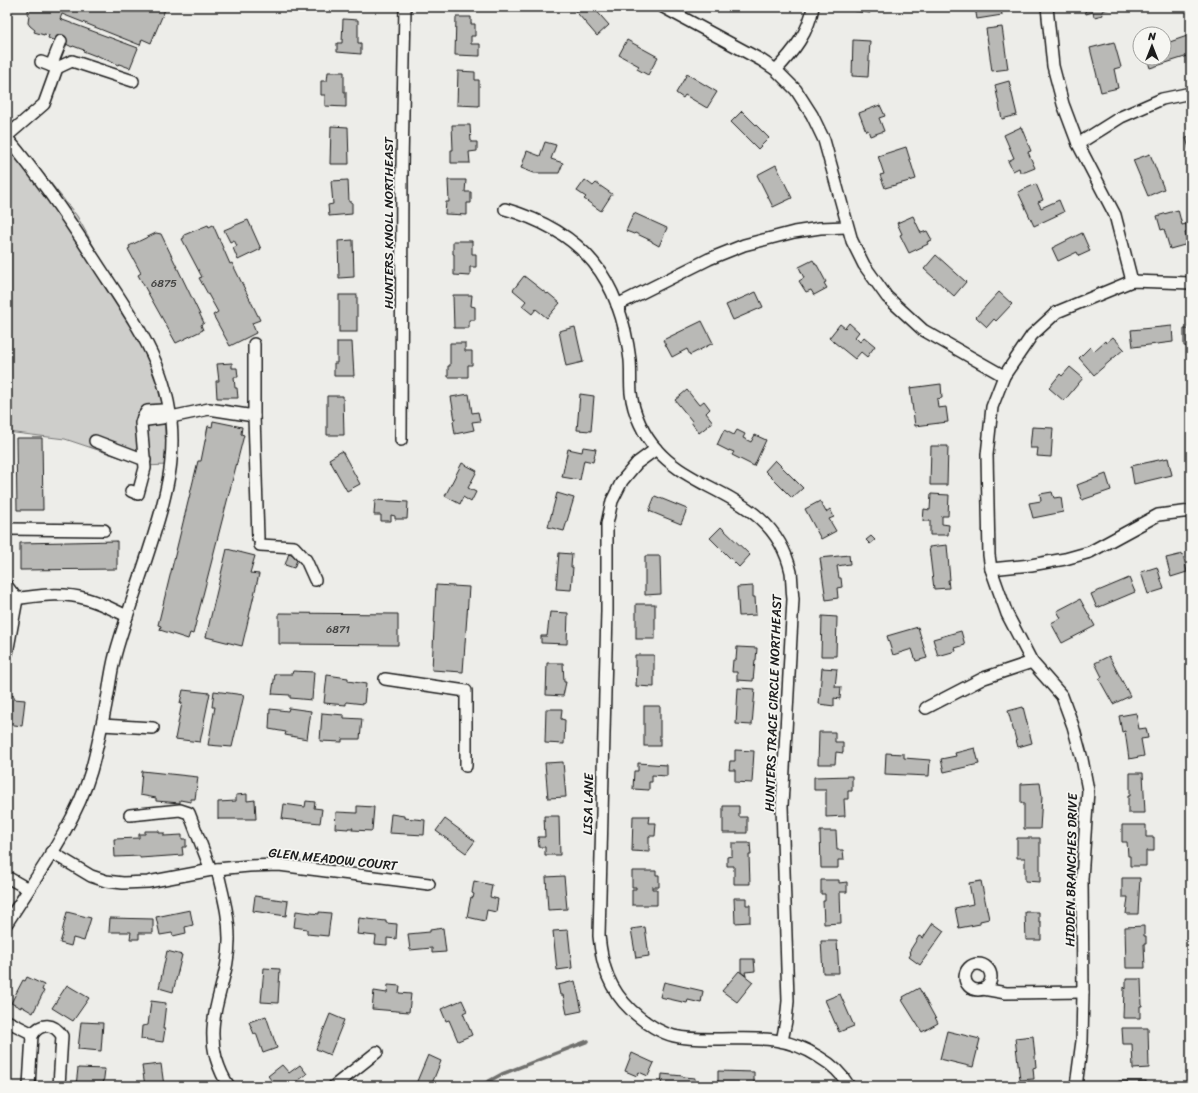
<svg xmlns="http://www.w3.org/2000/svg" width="1198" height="1093" font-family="Sriracha,sans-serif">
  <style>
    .green { fill: #cececb; stroke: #757574 }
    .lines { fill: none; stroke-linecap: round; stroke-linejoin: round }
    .stream { stroke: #6f6f6d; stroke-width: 3.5 }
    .building { fill: #b9b9b6; stroke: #1c1c1c }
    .minor-casing { stroke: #1c1c1c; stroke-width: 14 }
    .minor { stroke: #f6f6f2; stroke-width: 11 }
    .labels { text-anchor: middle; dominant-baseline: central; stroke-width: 3.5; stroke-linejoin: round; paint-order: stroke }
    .number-label { font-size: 11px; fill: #434342 }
    .street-label { font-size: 13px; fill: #1c1c1c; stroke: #f6f6f2 }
  </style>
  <rect width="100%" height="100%" fill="#edede9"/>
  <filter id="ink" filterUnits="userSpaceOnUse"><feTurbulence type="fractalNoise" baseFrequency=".025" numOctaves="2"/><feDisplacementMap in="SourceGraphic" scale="8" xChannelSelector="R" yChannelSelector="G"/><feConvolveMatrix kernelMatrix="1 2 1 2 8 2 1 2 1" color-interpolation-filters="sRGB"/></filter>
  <g filter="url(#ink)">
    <path class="green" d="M7 128 77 216 166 377V465L146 466 65 439 7 432Z"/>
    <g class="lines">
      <path class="stream" d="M480 1086 502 1074 588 1041"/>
    </g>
    <g class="building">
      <path d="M27 7H166L151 43 142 39 140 45 62 14 60 19 138 48 130 68 119 64 118 65 96 55V56L83 51 84 50 73 46 72 47 56 39 55 41 48 38 49 35 44 34V35L34 32 35 30 30 26 28 23 29 15 27 14 29 8Z"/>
      <path d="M572 7H593L609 25 597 36Z"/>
      <path d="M856 7H870V13L855 11Z"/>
      <path d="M975 7H1001L1002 15 977 19Z"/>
      <path d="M1084 7H1114L1102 11 1103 15 1094 17 1093 12 1086 14Z"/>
      <path d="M456 17H471V24H475V36H471V44H480V56L455 55Z"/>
      <path d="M343 19 358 20V43H361V54L337 52V43H342Z"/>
      <path d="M1002 27 1008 69 992 71 986 29Z"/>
      <path d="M1190 35 1191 39V55L1150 68 1147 58H1164V44Z"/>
      <path d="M627 40 658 57 648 75 637 69 639 66 619 55Z"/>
      <path d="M853 40 870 41 868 77 852 76Z"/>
      <path d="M1114 42 1121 67 1114 69 1118 88 1101 92 1090 48Z"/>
      <path d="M458 71 475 72V80H479V106L457 105Z"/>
      <path d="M328 72H344V92H346V107L325 106V95H321V81H327Z"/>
      <path d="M687 74 717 92 707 108 685 95 683 98 676 93Z"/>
      <path d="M1009 81 1017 115 1002 119 995 85Z"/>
      <path d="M880 105 885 116 879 118 884 131 870 136 868 130 866 131 859 113Z"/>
      <path d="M742 111 769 138 758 149 731 122Z"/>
      <path d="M452 125H470L471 142H477V151L469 152 470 163H451V150H453Z"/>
      <path d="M331 126 348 127 349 164H330Z"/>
      <path d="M1021 127 1031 151 1028 152 1035 168 1025 172H1020L1019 168 1013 171 1008 161 1014 158 1004 135Z"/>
      <path d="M1191 137V155L1186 138Z"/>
      <path d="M545 142 556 145 551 159 563 163 559 173H534L521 168 527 151 540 156Z"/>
      <path d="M906 147 916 179 885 188 880 175 884 174 878 156Z"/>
      <path d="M1150 154 1164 189 1148 196 1133 160Z"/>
      <path d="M776 165 792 198 773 207 757 175Z"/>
      <path d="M348 180 349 202H352V214L329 216 328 205 333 204 331 181Z"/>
      <path d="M448 180H466L465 192H471V203H467V215L445 214 446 202H449Z"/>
      <path d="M585 180 593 186 596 183 612 194 601 211 584 199 586 197 577 191Z"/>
      <path d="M1036 184 1043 200 1038 202 1041 208 1059 200 1064 212 1034 226 1018 192Z"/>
      <path d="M1178 210 1182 225 1186 224 1188 232 1185 233 1188 244 1170 249 1164 229 1161 230 1157 216Z"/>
      <path d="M634 213 667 228 659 246 652 242V241L635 233 634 234 626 231Z"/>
      <path d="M913 216 921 233 927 231 932 240 927 242 928 244 909 253 900 235 902 234 897 223Z"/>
      <path d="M248 220 261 249 238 260 233 248 237 246 234 240 230 242 224 230Z"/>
      <path d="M208 225 209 227 213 225 230 264 232 263 260 320 252 323 256 333 230 346 213 315 218 312 199 278 202 277 182 239 184 238V235Z"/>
      <path d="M156 233 161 234 204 323 201 325 203 330 176 343 138 275 141 273 128 249 130 248 129 246Z"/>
      <path d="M1082 233 1090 251 1079 256 1077 252 1058 261 1052 248Z"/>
      <path d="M353 240 354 277 339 278 338 241Z"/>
      <path d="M453 241H472V254H476V267H470V276L454 275V254H453Z"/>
      <path d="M936 255 966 282 954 296 924 269Z"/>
      <path d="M813 260 816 265H817L826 282 824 283 827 288 814 295 811 290 806 292 799 281 804 278 799 267Z"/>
      <path d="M524 276 547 294 548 293 560 303 547 318 536 309 532 314 522 306 526 301 513 290Z"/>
      <path d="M756 292 763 307 733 320 726 305Z"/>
      <path d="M999 292 1012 304 996 321 994 319 987 327 976 317Z"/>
      <rect x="339" y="295" width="18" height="37"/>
      <path d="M453 295H472L471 306 475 307V320H469V328H454Z"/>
      <path d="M702 321 713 343 690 355 687 349 672 357 663 340Z"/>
      <path d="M849 323 859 332 855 337 860 342 864 337 875 346 867 357 861 352 855 359 829 338 840 324 845 328Z"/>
      <path d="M1172 326 1173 342 1133 347 1131 330Z"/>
      <path d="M575 327 583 362 566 366 559 331Z"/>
      <path d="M1184 329H1191V347L1184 346Z"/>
      <path d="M1113 337 1124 349 1094 375 1079 358 1090 347 1094 351 1105 341 1106 343Z"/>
      <path d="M337 342H352L354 376H334V363H337Z"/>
      <path d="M450 343H465V351H472V365H468V377H448V366H450Z"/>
      <path d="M232 363V368H237L238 377H234L235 388H237L238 398H217L216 381H219L217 364Z"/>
      <path d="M1070 367 1083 378 1064 401 1049 388 1060 374 1062 376Z"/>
      <path d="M941 384 942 398 937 399 938 408 946 407 948 422 915 426 910 388Z"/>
      <path d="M687 390 699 405 704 401 710 409 706 413 713 422 699 433 691 422 692 421 675 400Z"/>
      <path d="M469 394 472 413 478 412 480 421 472 422 474 430 455 434 453 421 455 420 451 397Z"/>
      <path d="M580 394 594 396 591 431 577 430Z"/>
      <path d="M327 396H343L344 435H327Z"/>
      <path d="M213 421 242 427 241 434 244 435 193 634 190 633 188 639 160 630 161 626 158 625 198 461H201L208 426 212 427Z"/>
      <path d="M1032 427 1053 428 1051 457 1037 456 1038 448H1030Z"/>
      <path d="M724 430 734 435 737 430 745 434 743 438 751 442 755 435 766 440 754 466 732 455 734 452 729 450V451L717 445Z"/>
      <path d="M16 438H42L43 510H17Z"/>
      <path d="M931 446H948L947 485H930Z"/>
      <path d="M583 447 596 449 593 462 584 460 580 480 562 477 568 449 582 452Z"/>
      <path d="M342 451 360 484 347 491 329 459Z"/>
      <path d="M1168 458 1172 475 1134 484 1131 466Z"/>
      <path d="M775 460 803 488 792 498 765 471Z"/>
      <path d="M462 463 477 471 468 488 476 492 471 502 463 497 460 504 445 496Z"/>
      <path d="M1106 474 1111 490 1082 500 1077 485Z"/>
      <path d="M1052 492 1054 498 1061 497 1063 512 1033 518 1029 503 1041 501 1040 494Z"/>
      <path d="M557 493 574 498 564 531 548 527Z"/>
      <path d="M931 494 949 495 948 516H942V524L949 525 948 535H930V521H923L924 509 930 510Z"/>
      <path d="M655 496 687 509 681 524 649 511Z"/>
      <path d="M375 500 408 502 407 519H395V516L391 515V521H381V515H374Z"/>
      <path d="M820 501 826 512 830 509 834 517 829 519 836 531 821 539 805 509Z"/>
      <path d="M721 527 750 555 739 567 710 538Z"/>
      <path d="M871 536 875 540 870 544 866 540Z"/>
      <path d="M117 541V569L20 570V543Z"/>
      <path d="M947 545 950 580H948L949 588 934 589 929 547Z"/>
      <path d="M227 549 255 556 250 573 259 574 242 646 206 637Z"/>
      <path d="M289 553 298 557 294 568 285 565Z"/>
      <path d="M559 553 572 554 571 567H573L571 590 556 589Z"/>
      <path d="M1183 554 1187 572 1171 577 1166 558Z"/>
      <path d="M849 555 850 564 837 566 839 578H841L842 587 837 588 838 598 826 600 820 558Z"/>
      <path d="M645 556H660L661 594 645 595Z"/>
      <path d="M1157 567 1164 589 1148 594 1141 572Z"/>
      <path d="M1129 578 1135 592 1097 608 1091 594Z"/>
      <path d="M436 585 469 587 463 672 432 670Z"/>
      <path d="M753 586V597H755L756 615 739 616 737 587Z"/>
      <path d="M1080 599 1095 626 1062 643 1051 623 1061 618 1057 611Z"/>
      <rect x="636" y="604" width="19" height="35"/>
      <path d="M550 612 568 613 567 644 541 643V636H547Z"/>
      <path d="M279 613 398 614V645L279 644Z"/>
      <path d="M822 616 837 617 836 656H821Z"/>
      <path d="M918 627 927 658 916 661 912 649 893 655 887 636Z"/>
      <path d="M961 631 965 645 955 648 956 651 938 656 933 639Z"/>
      <path d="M737 647 757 648 756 660H755L753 681 737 680V672H732L733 660H736Z"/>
      <path d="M635 655H654V687L636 686 637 667H635Z"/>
      <path d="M1109 656 1130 696 1113 704 1099 679 1102 677 1095 663Z"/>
      <path d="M547 663H563L564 682H566L563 696 546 695Z"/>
      <path d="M822 668 837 669 835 687H841L840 699 834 698V706L819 704Z"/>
      <path d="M293 671 314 672 312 700 290 698V695L272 694 275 674H292Z"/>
      <path d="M327 675 348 678V681L366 684 364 704 346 702V705L324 703Z"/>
      <path d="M738 688 755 689 752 725 736 724Z"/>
      <path d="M183 690 210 693 200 742 175 739 182 703H180Z"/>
      <path d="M214 691 244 695 232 747 208 745 215 707H212Z"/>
      <path d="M7 694 14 696V699L25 700 22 726 7 724Z"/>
      <rect x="644" y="706" width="16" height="40"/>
      <path d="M1023 707 1032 743 1018 747 1008 711Z"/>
      <path d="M289 708 311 711 307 739 285 735 286 732 269 729 270 709 288 711Z"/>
      <path d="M546 709H562L561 719 565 720 564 744 545 743Z"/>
      <path d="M322 713 344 715V718L362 719 360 739H342V742L320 741Z"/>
      <path d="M1136 713 1139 729 1146 728 1148 738 1141 739 1144 756 1129 759 1125 731 1122 732 1119 716Z"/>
      <path d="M819 732H835V742H843V753L836 752 835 764H818Z"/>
      <path d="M975 748 979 764 944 772 941 759 956 756 955 753Z"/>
      <path d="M735 750 754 751 752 783 735 782V770H729L730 761H735Z"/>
      <path d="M886 753 904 754V758L930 760 929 776 885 774Z"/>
      <path d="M563 762 566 797 548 798 545 763Z"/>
      <path d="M638 763 667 765V776L652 775V782H649V790L633 789 634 771H638Z"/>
      <path d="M142 771 198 777 195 799H191V802L180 800V803L156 801V798L140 795Z"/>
      <path d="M1130 773H1143L1145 813H1128V796H1130Z"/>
      <path d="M852 776V791H848V799H844L845 816 826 817V790H814V777Z"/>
      <path d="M1040 783 1042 796 1040 829H1024V803H1021V784Z"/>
      <path d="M247 794V801L255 800 256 819H218V802L236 801V795Z"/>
      <path d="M306 801 315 802 314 808 322 809 320 823 282 819 284 804 305 807Z"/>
      <path d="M357 806 374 807 372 831 352 830 353 828H348V829L335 828 336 812 357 813Z"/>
      <path d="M723 806H739V817H747V833H723Z"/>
      <path d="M391 814 404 816V818L425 820 424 835 389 833Z"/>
      <path d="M544 816H559L560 855H545V847H539L538 837H545Z"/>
      <path d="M633 816H649L648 823H656L655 836H649V852L632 851Z"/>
      <path d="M445 819 475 841 466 853 436 831Z"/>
      <path d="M1122 825H1146V837H1154V851H1146V866H1130V856H1128L1127 842H1122Z"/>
      <path d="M145 831H159V833H164V836L182 835V839H186V847H182L183 855 140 858V856L115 857 114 839 139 838V834H145Z"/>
      <path d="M820 831H836L837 850H843L844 860H838V868H821Z"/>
      <path d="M1017 838H1040V882L1025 881V858H1017Z"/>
      <path d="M732 843H750L751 855H749L750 884H734V866H727V857L732 856Z"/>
      <path d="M632 871H656V875H659V887H652V889H657V905H632V889H636V887H632Z"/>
      <path d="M564 876 567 909 548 910 546 877Z"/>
      <path d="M1122 878H1140L1138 914H1126L1128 897H1122Z"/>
      <path d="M821 880H839V883L847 882V892H840L841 923 824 924 823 901H825V894H821Z"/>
      <path d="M474 881 492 885 490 897 498 899 496 912 487 910 485 921 467 917 471 897 473 898 474 894 472 893Z"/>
      <path d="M981 881 989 919 980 921V924L959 928 955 908 973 904 969 883Z"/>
      <path d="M255 896 288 901 286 916 253 911Z"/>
      <path d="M734 898H746V905H750V922L735 923Z"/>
      <path d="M190 910 193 925 185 927 186 933 173 936 172 933 160 935 156 917Z"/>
      <path d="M296 911 319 914V912L331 913 328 936 307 934V929L294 927Z"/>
      <path d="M67 912 91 918 84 941 73 938 71 946 60 943 63 933 62 932Z"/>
      <path d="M1025 912H1039V922H1041V940H1026Z"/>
      <path d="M110 918 153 919V933H139V939H130L131 932H109Z"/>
      <path d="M359 918 386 921V923L397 924 396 939 387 938V945L375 944 376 936 357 934Z"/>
      <path d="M933 923 944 931 920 965 909 957 911 954 909 952 919 936 923 938Z"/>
      <path d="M1144 926V936H1146V944H1144L1145 968H1126L1125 927Z"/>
      <path d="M645 927 649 956 636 958 631 929Z"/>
      <path d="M443 928 446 952 432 953V948L410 950 408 934 430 932V930Z"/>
      <path d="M568 930 572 968 557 970 553 931Z"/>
      <path d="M821 941H837L839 973H823Z"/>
      <path d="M167 951 182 955 173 992 159 988Z"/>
      <path d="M741 959H754L755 971 745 972 746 976 741 972Z"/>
      <path d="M264 968 280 969 278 1003 261 1002Z"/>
      <path d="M739 971 753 982 737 1002 722 991Z"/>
      <path d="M27 977 44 985 42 990 44 991 33 1013 21 1006V1008L11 1003 23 980 25 981Z"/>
      <path d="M1126 979H1141L1142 1006H1140V1018H1123L1124 987 1126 989Z"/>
      <path d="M575 981 582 1011 567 1014 563 995H560L558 985Z"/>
      <path d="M664 982 703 991 701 1003 688 1000 687 1003 660 997Z"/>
      <path d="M67 985 89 998 73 1021 52 1008Z"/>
      <path d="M388 985 400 986 399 993 411 994 409 1012 372 1009 374 991 387 993Z"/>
      <path d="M919 988 938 1023 922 1032 902 1000 904 999 903 997Z"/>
      <path d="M840 994 854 1026 839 1032 825 1000Z"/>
      <path d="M462 1000 467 1011 463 1013 472 1035 458 1041 449 1020 446 1021 441 1009Z"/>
      <path d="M151 1001 166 1003 163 1029H165L163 1042 141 1039 142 1026 148 1025Z"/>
      <path d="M330 1014 344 1020 330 1055 316 1049Z"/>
      <path d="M266 1016 277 1048 263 1053 256 1033 254 1034 249 1022Z"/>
      <path d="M81 1022 103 1023 101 1051 78 1049Z"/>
      <path d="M1122 1028H1148L1149 1068 1133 1069 1132 1044H1123Z"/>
      <path d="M947 1031 980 1039 973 1067 940 1059Z"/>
      <path d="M1033 1036 1036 1067 1033 1068 1034 1079 1020 1080 1015 1038Z"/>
      <path d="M632 1053 654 1063 648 1076 639 1072 637 1076 625 1071Z"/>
      <path d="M428 1055 441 1061 431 1086H415Z"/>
      <path d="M161 1064 164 1086H145L142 1066Z"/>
      <path d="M282 1065 289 1073 300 1065 307 1074 291 1086H276L268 1076Z"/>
      <path d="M78 1068 105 1069 103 1086H76Z"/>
      <path d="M718 1071 754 1072V1086H718Z"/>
      <path d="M662 1074 683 1076V1077L695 1078 694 1086H661Z"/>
      <rect x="1119" y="1081" width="27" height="5"/>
    </g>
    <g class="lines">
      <g class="minor-casing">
        <g id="minor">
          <path d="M663 7 761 60 776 70 796 90 812 115 824 140 852 241 864 265 887 297 923 330 1004 376"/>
          <path d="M1047 7 1053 66 1063 104 1078 144 1115 215 1132 281"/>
          <path d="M51 66 61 41"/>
          <path d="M57 68 72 61 133 81"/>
          <path d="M776 70C793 52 809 32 813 7"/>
          <path d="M7 136 44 104 57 68 41 62"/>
          <path d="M7 138C41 178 70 221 98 265 139 328 179 380 171 460 170 476 166 491 162 507 149 556 130 603 116 652 112 666 110 680 108 694 103 720 98 746 91 771 76 823 36 877 7 923"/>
          <path d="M1078 144 1121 117 1162 99 1191 93"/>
          <path d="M505 209C584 232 620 278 630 360 631 371 630 382 631 393 633 413 644 436 657 450 671 466 688 475 706 485 747 506 780 524 791 572 792 581 792 591 793 599L782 806 788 1001 786 1021 782 1041"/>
          <path d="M617 305 709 259 744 245 794 232 820 228 847 227"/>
          <path d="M162 410 164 414 162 418 147 420 143 417 147 411Z"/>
          <path d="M165 414 171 417 209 409 254 416V344"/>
          <path d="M254 416 258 538"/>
          <path d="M401 440 402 166 405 7"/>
          <path d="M95 441 145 460"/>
          <path d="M656 449 637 463 622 481 612 501 607 524V611L599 936C602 966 609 989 631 1010 643 1021 658 1032 674 1036 687 1039 700 1039 713 1039 753 1039 784 1034 819 1057 831 1064 842 1074 849 1086"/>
          <path d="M131 491 138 494 145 468 141 423 143 417"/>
          <path d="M7 529 104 530"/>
          <path d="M260 545 294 547 306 560 315 580"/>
          <path d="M991 569 1031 565 1065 559 1090 552 1158 515 1191 511"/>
          <path d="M7 586 17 599 7 653"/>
          <path d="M7 600C33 596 61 591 87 599 101 603 114 610 127 616"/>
          <path d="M385 679 466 691V766"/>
          <path d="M926 708 984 678 1032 662"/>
          <path d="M102 725 153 728"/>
          <path d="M130 815 180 810 189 813 211 870"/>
          <path d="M51 852 91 876 106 881 123 883 148 882 217 869 249 866 279 865 429 884"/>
          <path d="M217 869C222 892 229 914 229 938 230 981 204 1014 216 1058 219 1068 223 1078 229 1086"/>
          <path d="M7 877 28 889"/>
          <circle cx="978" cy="977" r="13"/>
          <path d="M983 989 1006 993 1083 992"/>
          <path d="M7 1021 33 1034"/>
          <path d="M29 1086 32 1035C41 1022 54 1023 62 1036L59 1086"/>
          <path d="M334 1086 377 1052"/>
          <path d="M1076 1086 1082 1041 1083 992 1082 879 1088 790 1082 759 1073 726 1062 696 1032 662 1007 614 991 569 989 555 987 455 992 407 1004 376 1032 335 1057 312 1132 281 1191 283"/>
        </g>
      </g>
      <use href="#minor" class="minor"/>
    </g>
  </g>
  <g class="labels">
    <g class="number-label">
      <text x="164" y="283">6875</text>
      <text x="338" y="629">6871</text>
    </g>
    <g class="street-label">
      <text transform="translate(388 223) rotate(-90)">HUNTERS KNOLL NORTHEAST</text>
      <text transform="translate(773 703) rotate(-88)">HUNTERS TRACE CIRCLE NORTHEAST</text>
      <text transform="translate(588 804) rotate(-89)">LISA LANE</text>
      <text transform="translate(333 859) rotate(6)">GLEN MEADOW COURT</text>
      <text transform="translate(1071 870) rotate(-89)">HIDDEN BRANCHES DRIVE</text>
    </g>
  </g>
  <rect width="1198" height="1093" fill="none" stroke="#f6f6f2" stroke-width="24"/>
  <rect x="12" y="12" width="1174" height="1069" fill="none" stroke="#1c1c1c" stroke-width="1.5" filter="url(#ink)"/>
  <g transform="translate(1152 46)"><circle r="19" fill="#f6f6f2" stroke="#9f9f9c"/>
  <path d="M0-3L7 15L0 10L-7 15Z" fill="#1c1c1c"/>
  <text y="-6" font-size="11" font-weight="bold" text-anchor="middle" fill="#1c1c1c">N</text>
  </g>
</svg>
